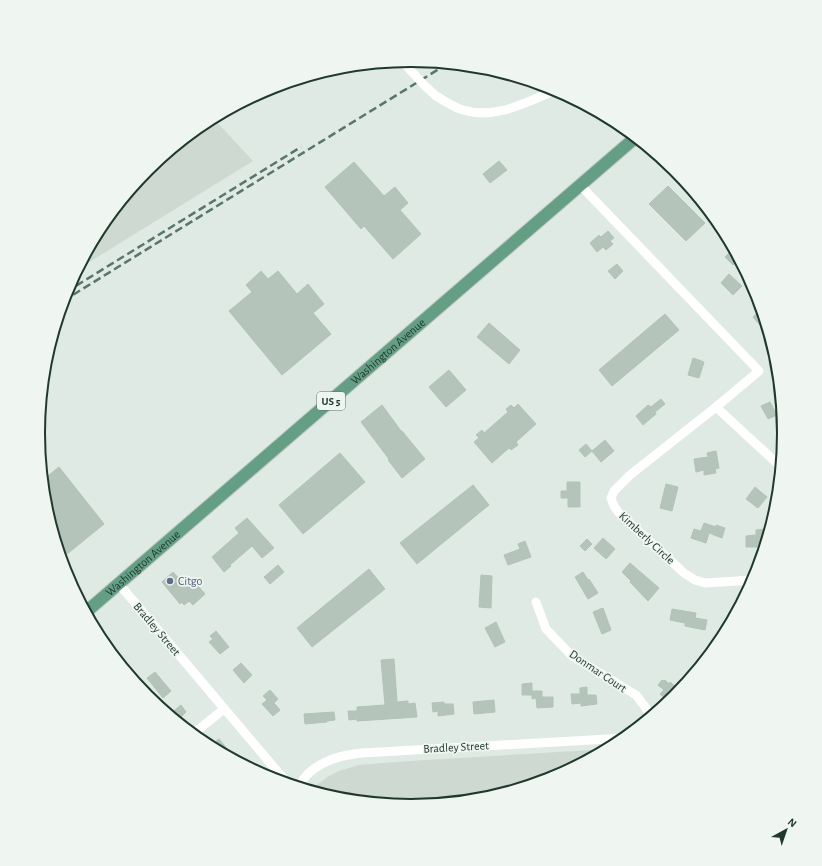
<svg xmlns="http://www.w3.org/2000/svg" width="822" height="866" font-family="'Alegreya Sans',sans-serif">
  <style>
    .built { fill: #cdd9d1 }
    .building { fill: #b4c4bb; stroke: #b1c3b8 }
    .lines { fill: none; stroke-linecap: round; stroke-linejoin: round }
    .major-casing { stroke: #bcc4c0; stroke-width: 14 }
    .minor { stroke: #fff; stroke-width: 9 }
    .major { stroke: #649e85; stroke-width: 12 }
    .rail { stroke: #5a7569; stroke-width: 2.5; stroke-dasharray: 8 4; stroke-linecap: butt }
    .minor-bridge { stroke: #fff; stroke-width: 9 }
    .service-dot { fill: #5c6f8a; stroke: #eff6f1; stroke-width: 1.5 }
    .labels { text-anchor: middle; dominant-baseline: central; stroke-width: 3.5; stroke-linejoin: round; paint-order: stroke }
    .shield { fill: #eff6f1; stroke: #5e7268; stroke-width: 1 }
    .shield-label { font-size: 11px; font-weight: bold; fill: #20392e }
    .street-label { font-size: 12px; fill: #20392e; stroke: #eff6f1 }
    .service-label { font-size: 12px; fill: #4e5e75; stroke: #eff6f1; text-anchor: start }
    .rim { fill: none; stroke: #20392e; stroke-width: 2 }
  </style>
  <rect width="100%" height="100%" fill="#deeae3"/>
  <g class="built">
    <path d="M213 118 253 161 78 269 101 226 147 169 204 123Z"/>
    <path d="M608 749 554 778 484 799 411 806 338 799 310 790 329 776 339 771 359 765 409 761Z"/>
  </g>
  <g class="building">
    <path d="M499 161 507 170 490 183 483 174Z"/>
    <path d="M354 162 384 196 395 187 408 203 400 210 421 234 393 259 364 226 361 229 325 187Z"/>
    <path d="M668 186 705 223 686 241 649 204Z"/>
    <path d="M608 231 614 238 610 241 613 244 606 250 603 247 597 252 590 243 599 235 601 237Z"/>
    <path d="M733 249 739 259 733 265 725 257Z"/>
    <path d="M617 264 623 271 615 279 608 271Z"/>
    <path d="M261 271 268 279 278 271 297 294 308 284 324 304 313 313 331 334 282 375 229 311 252 292 246 285Z"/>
    <path d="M729 274 742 286 733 295 721 283Z"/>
    <path d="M761 310 770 337 753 317Z"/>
    <path d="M665 314 679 330 612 386 599 370Z"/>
    <path d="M489 323 520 350 509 364 477 337Z"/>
    <path d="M693 358 704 362 699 378 688 375Z"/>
    <path d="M449 370 466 390 446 407 429 387Z"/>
    <path d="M661 399 665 404 655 412 656 414 643 425 636 416 648 405 651 407Z"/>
    <path d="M770 402 777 415 768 419 761 406Z"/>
    <path d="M518 404 536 424 516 442 518 445 511 450 509 448 492 463 474 442 479 438 476 435 482 430 484 433 508 412 506 409 511 405 514 408Z"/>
    <path d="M382 405 401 431H402L425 459 402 478 388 460 389 459 361 422Z"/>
    <path d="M605 440 614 451 601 462 592 451Z"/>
    <path d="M586 444 592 451 585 457 579 450Z"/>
    <path d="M716 451 719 468 715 469 716 473 704 475V470L696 472 694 459 708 457 707 453Z"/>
    <path d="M340 453 365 482 303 534 279 505Z"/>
    <path d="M59 467 104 524 61 559 45 506 43 480Z"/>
    <path d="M567 482H580V507H568V498H561V491H567Z"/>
    <path d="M666 484 678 487 672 511 660 508Z"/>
    <path d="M473 485 489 505 417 564 400 543Z"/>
    <path d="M755 487 767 497 758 508 746 499Z"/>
    <path d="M247 518 274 548 262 558 252 546 230 565 231 566 224 572 212 557 239 533 235 528Z"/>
    <path d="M704 523 716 527V525L725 528 722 538 709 533 706 543 691 538 694 529 701 531Z"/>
    <path d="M766 529V535H768L764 547H746V536L756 535V530Z"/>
    <path d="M603 538 615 549 606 559 594 548Z"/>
    <path d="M587 539 592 544 585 551 580 546Z"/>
    <path d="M525 541 531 557 508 565 504 555 520 549 518 544Z"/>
    <path d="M630 563 659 588 648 601 630 582 631 581 622 572Z"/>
    <path d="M278 565 284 572 270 584 264 577Z"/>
    <path d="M369 569 385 589 312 647 297 628Z"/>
    <path d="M173 572 184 584 191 578 205 594 193 605 189 601 184 605 182 602 180 604 162 582Z"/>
    <path d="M583 572 588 580 589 579 598 593 588 599 575 577Z"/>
    <path d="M481 575 492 576 491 608 479 607Z"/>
    <path d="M603 608 611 630 602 634 593 612Z"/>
    <path d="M672 609 696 613 695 618 707 620 705 630 685 626V623L670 620Z"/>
    <path d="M496 622 505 642 495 647 485 628Z"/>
    <path d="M216 631 229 647 220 654 209 642 213 639 210 636Z"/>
    <path d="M394 659 397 702 408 701V704L415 703 417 717 357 721V719L349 720 348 711H357V707L385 705 381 660Z"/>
    <path d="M241 663 252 675 244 683 233 670Z"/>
    <path d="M155 672 171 691 163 698 147 678Z"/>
    <path d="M662 680 664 681 665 680 669 684 670 682 678 689 668 701 660 694 664 690 658 685Z"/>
    <path d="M532 683V691H542V697H553V707L537 708 536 698 532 699V695H522V684Z"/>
    <path d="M587 687V695H596L597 704 581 706V703L572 704 571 694H580V688Z"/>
    <path d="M270 690 278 699 274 703 280 710 273 716 262 704 267 700 263 696Z"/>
    <path d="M494 700 495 712 474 714 473 702Z"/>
    <path d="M444 702V704H453L454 714 438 716V711L433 712 432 703Z"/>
    <path d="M181 705 186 712 177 721 169 715Z"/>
    <path d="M334 712 335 720 327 721V722L305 724 304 714Z"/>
    <path d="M219 739 237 761 210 746Z"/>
  </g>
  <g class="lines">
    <g class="major-casing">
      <g id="major">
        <path id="s1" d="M86 612 636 137"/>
      </g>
    </g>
    <g class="minor">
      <path d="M436 96C445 101 453 107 463 110 496 120 527 102 556 90"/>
      <path d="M580 185 759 371 716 407"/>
      <path d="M753 580 705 583 695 580 684 573 619 513 614 506 611 498 614 491 630 475 716 407 781 467"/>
      <path d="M119 584 288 784"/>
      <path d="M536 602 546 629 572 656 636 695 646 708 650 717"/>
      <path d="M193 734 224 709"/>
      <path d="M298 787C302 782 305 776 310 772 325 759 343 755 362 753L625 738"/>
    </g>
    <use href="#major" class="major"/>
    <g class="rail">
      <path d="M66 292 301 147"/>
      <path d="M63 301 447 64"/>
    </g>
    <path class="minor-bridge" d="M402 61 424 85 436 96"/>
  </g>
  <circle class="service-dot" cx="170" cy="581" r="4"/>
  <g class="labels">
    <rect class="shield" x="317" y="392" width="28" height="18" rx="3"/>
    <g class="shield-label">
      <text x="331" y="401">US 5</text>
    </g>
    <g class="street-label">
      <text stroke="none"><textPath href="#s1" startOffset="399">Washington Avenue</textPath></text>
      <text transform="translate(647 538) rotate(43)">Kimberly Circle</text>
      <text stroke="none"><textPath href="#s1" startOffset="75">Washington Avenue</textPath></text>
      <text transform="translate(157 629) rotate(50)">Bradley Street</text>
      <text transform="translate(598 671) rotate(34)">Donmar Court</text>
      <text transform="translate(456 747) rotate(-3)">Bradley Street</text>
    </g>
    <g class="service-label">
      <text x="178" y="581">Citgo</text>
    </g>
  </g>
  <path d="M0 0H822V866H0ZM45 433a366 366 0 1 1 732 0a366 366 0 1 1-732 0Z" fill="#eff6f1" fill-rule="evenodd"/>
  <path class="rim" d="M45 433a366 366 0 1 1 732 0a366 366 0 1 1-732 0Z"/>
  <g transform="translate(786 830) rotate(40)" stroke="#eff6f1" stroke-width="3" paint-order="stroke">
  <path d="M0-3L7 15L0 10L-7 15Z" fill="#20392e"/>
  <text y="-6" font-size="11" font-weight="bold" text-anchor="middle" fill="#20392e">N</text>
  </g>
</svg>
